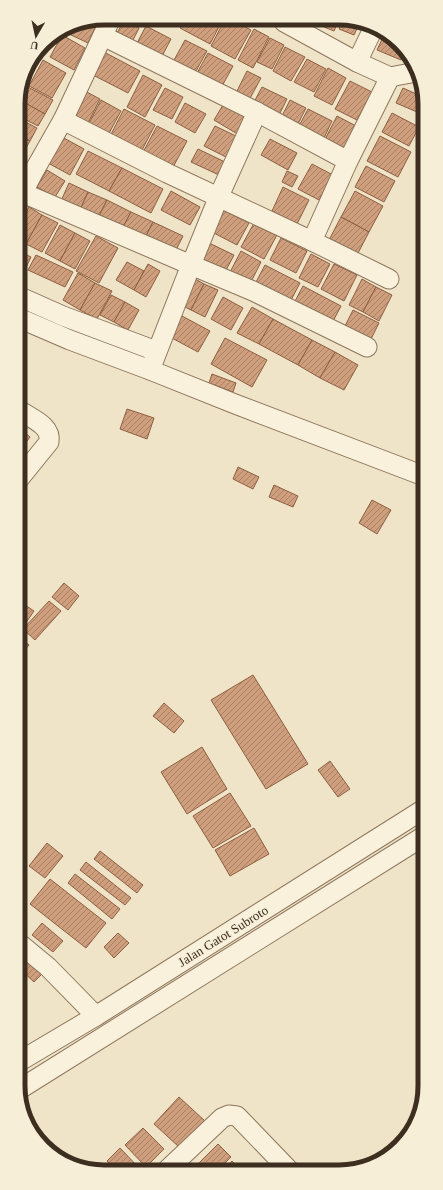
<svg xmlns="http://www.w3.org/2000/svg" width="443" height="1190" font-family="Georgia,serif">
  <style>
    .building { fill: url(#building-hatch); stroke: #8d5f41 }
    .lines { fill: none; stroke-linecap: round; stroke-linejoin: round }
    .minor-casing { stroke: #8d765c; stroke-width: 21 }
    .minor { stroke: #faf1dc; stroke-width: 19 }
    .labels { text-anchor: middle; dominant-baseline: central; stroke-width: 3; stroke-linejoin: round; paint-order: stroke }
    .street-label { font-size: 13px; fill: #3d2e20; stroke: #f7eed8 }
    .rim { fill: none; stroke: #3d2e20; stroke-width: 5 }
  </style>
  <defs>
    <pattern id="building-hatch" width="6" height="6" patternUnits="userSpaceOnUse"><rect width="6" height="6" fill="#cf9f7d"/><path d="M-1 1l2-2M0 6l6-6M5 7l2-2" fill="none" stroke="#a98266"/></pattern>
  </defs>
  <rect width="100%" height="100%" fill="#f0e4c8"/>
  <g class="building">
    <path d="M99 19 88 43 69 34 73 24Z"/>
    <path d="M185 19H223L210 44 180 28Z"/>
    <path d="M225 19H230L251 30 235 59 211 46Z"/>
    <path d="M327 19 339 20 334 31 324 27Z"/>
    <path d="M343 20H356L360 22 354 35 339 29Z"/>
    <path d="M124 21 139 28 131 44 115 36Z"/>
    <path d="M146 26 171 39 161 58 136 45Z"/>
    <path d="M254 29 269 37 253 68 238 60Z"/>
    <path d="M62 35 85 48 74 70 50 57Z"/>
    <path d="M384 35 400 43 405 53 401 60 377 50Z"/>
    <path d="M270 38 284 45 272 69 257 62Z"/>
    <path d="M185 40 207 51 195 73 173 62Z"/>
    <path d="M285 47 305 57 291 81 273 71Z"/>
    <path d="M104 52 140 71 128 93 93 75Z"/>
    <path d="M208 53 233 66 221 88 196 75Z"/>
    <path d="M307 59 326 69 314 92 294 82Z"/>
    <path d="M43 60 66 73 52 98 29 86Z"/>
    <path d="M328 68 346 78 332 105 314 96Z"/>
    <path d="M247 71 261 78 248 102 235 95Z"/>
    <path d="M143 75 162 85 145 117 127 107Z"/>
    <path d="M350 81 372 92 357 120 335 109Z"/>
    <path d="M24 85 53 100 45 114 18 99 20 93Z"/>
    <path d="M262 87 287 99 278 117 253 104Z"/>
    <path d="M165 88 183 97 172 119 153 110Z"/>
    <path d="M403 88 423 97 417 112 396 103Z"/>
    <path d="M83 90 100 99 87 125 69 115Z"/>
    <path d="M18 99 45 114 38 126 18 116Z"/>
    <path d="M101 100 121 111 107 137 87 127Z"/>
    <path d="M226 100 252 115 239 135 214 120Z"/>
    <path d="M290 100 306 108 298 124 282 116Z"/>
    <path d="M185 103 206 114 195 133 175 122Z"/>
    <path d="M124 109 155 125 139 156 108 140Z"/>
    <path d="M308 109 332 121 324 138 299 126Z"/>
    <path d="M392 113 419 127 409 146 382 132Z"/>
    <path d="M337 116 358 127 345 152 324 141Z"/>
    <path d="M18 118 37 128 30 141 18 135Z"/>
    <path d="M157 126 187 141 171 171 141 156Z"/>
    <path d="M215 126 236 136 226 157 204 146Z"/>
    <path d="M18 135 30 141 22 155 18 153Z"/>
    <path d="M380 136 411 152 398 177 367 161Z"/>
    <path d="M62 137 84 149 70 175 48 163Z"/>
    <path d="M270 139 297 153 288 170 261 155Z"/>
    <path d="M198 149 225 162 219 175 191 162Z"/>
    <path d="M88 151 122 168 109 191 76 174Z"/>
    <path d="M312 164 333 175 319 200 298 189Z"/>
    <path d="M366 166 395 181 384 202 355 187Z"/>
    <path d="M122 168 163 189 151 213 109 191Z"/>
    <path d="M47 170 65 181 55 197 37 187Z"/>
    <path d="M287 171 298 176 292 187 282 182Z"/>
    <path d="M69 183 88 192 80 210 61 201Z"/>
    <path d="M283 187 309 200 297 224 272 211Z"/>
    <path d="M171 191 200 207 190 225 161 210Z"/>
    <path d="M355 191 383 206 369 232 341 217Z"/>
    <path d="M88 192 107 200 98 218 80 210Z"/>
    <path d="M107 200 131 212 122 229 98 218Z"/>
    <path d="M29 207 42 215 26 244 18 240V227Z"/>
    <path d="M221 209 249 223 237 245 210 231Z"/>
    <path d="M131 212 153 222 144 240 122 229Z"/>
    <path d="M42 215 58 223 42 252 26 244Z"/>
    <path d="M341 217 369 232 357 255 329 240Z"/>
    <path d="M153 222 183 236 174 254 144 240Z"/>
    <path d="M254 223 277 235 264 259 241 247Z"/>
    <path d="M60 225 75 233 60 261 45 253Z"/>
    <path d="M75 233 90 241 75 269 60 261Z"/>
    <path d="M96 236 118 248 99 283 76 271Z"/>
    <path d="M281 238 307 251 296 273 270 260Z"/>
    <path d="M207 242 234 255 225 272 198 258Z"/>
    <path d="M18 251 31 257 23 274 18 272Z"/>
    <path d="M241 251 261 262 249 286 228 276Z"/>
    <path d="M311 254 330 264 318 287 299 278Z"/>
    <path d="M36 255 73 272 65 287 28 270Z"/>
    <path d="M127 262 144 271 134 290 116 280Z"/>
    <path d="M148 264 160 271 146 297 134 290Z"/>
    <path d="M334 264 357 275 344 301 321 289Z"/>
    <path d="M265 265 300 283 290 302 255 284Z"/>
    <path d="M78 273 95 283 80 310 63 300Z"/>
    <path d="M190 276 204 284 191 310 177 303Z"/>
    <path d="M362 279 376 287 363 312 349 305Z"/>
    <path d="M95 283 112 291 97 319 80 310Z"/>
    <path d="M204 284 218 290 205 317 191 310Z"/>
    <path d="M303 286 341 306 330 327 292 307Z"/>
    <path d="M376 287 392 295 379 321 363 312Z"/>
    <path d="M111 295 125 302 114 322 100 315Z"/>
    <path d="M223 297 243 308 231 330 211 319Z"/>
    <path d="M125 302 139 310 128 330 114 322Z"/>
    <path d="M252 307 273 319 259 344 237 333Z"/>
    <path d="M353 310 379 323 369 343 343 330Z"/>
    <path d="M182 316 210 331 198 352 170 337Z"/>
    <path d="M273 319 312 340 298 365 259 344Z"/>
    <path d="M225 338 267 360 252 387 211 364Z"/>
    <path d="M312 340 335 352 320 378 298 365Z"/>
    <path d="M335 352 358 365 344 390 320 378Z"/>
    <path d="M212 374 236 383 233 392 209 383Z"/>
    <path d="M127 409 154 418 147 439 120 429Z"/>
    <path d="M19 428 30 437 19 452Z"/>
    <path d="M238 467 259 477 253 489 233 479Z"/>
    <path d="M274 485 298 496 293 507 269 497Z"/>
    <path d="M372 500 391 510 377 534 359 523Z"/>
    <path d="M64 583 79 596 68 610 52 597Z"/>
    <path d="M19 601 34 611 23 627 19 624Z"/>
    <path d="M49 601 61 611 35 640 23 629Z"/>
    <path d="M19 636 29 645 19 657Z"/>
    <path d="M253 675 308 764 266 789 211 700Z"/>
    <path d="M164 703 184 721 174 733 153 716Z"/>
    <path d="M202 747 227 789 187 814 161 772Z"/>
    <path d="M330 761 350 789 338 797 318 770Z"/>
    <path d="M230 793 251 826 213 848 193 816Z"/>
    <path d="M254 828 269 854 230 876 215 850Z"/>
    <path d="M47 843 63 856 45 878 29 866Z"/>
    <path d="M100 851 143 885 137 893 94 859Z"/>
    <path d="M86 862 131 898 125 905 80 870Z"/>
    <path d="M75 874 120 909 112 919 68 883Z"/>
    <path d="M50 879 106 923 86 948 30 904Z"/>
    <path d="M42 923 63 941 53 952 32 935Z"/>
    <path d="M118 933 129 943 114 958 104 947Z"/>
    <path d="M32 959 45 971 34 982 21 970Z"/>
    <path d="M179 1097 205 1121 179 1147 154 1124Z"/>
    <path d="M143 1128 164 1149 146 1167 125 1145Z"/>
    <path d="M218 1144 231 1157 218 1170H201L196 1166Z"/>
    <path d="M120 1148 140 1169 139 1170H116L107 1161Z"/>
    <path d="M232 1161 241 1170H223Z"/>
    <path d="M102 1164 109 1170H97Z"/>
  </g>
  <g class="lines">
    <g class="minor-casing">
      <g id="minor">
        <path d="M285 19 284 22 357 62"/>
        <path d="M373 29 357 62 390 77 416 72"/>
        <path d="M103 36 257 112 348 161"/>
        <path d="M63 120 167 173 312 241 348 161 390 77"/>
        <path d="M23 193 191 265 253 291 367 347"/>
        <path d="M18 202 34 171 63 120 111 18"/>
        <path d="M312 241 389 279"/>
        <path d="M18 296 63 316 156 351"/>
        <path d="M19 318 70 340 150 370 235 404 424 476"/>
        <path d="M150 370 191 265 219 196 257 112"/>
        <path d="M19 410C30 418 52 425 49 442L19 479"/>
        <path d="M19 943 48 967 96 1016"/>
        <path d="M20 1061 96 1016 424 809"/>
        <path d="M20 1089 424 836"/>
        <path d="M167 1170 222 1118 229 1115 237 1116 289 1170"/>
      </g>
    </g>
    <use href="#minor" class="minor"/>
  </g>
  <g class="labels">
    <g class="street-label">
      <text transform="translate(223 936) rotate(-32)">Jalan Gatot Subroto</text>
    </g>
  </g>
  <path d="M0 0H443V1190H0ZM104 25H339A79 79 0 0 1 418 104V1086A79 79 0 0 1 339 1165H104A79 79 0 0 1 25 1086V104A79 79 0 0 1 104 25Z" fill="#f7eed8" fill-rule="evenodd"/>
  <path class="rim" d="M104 25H339A79 79 0 0 1 418 104V1086A79 79 0 0 1 339 1165H104A79 79 0 0 1 25 1086V104A79 79 0 0 1 104 25Z"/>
  <g transform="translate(36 36) rotate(189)" stroke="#f7eed8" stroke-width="3" paint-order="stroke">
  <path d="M0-3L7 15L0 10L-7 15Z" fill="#3d2e20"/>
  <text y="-6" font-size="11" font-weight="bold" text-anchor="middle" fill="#3d2e20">U</text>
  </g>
</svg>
